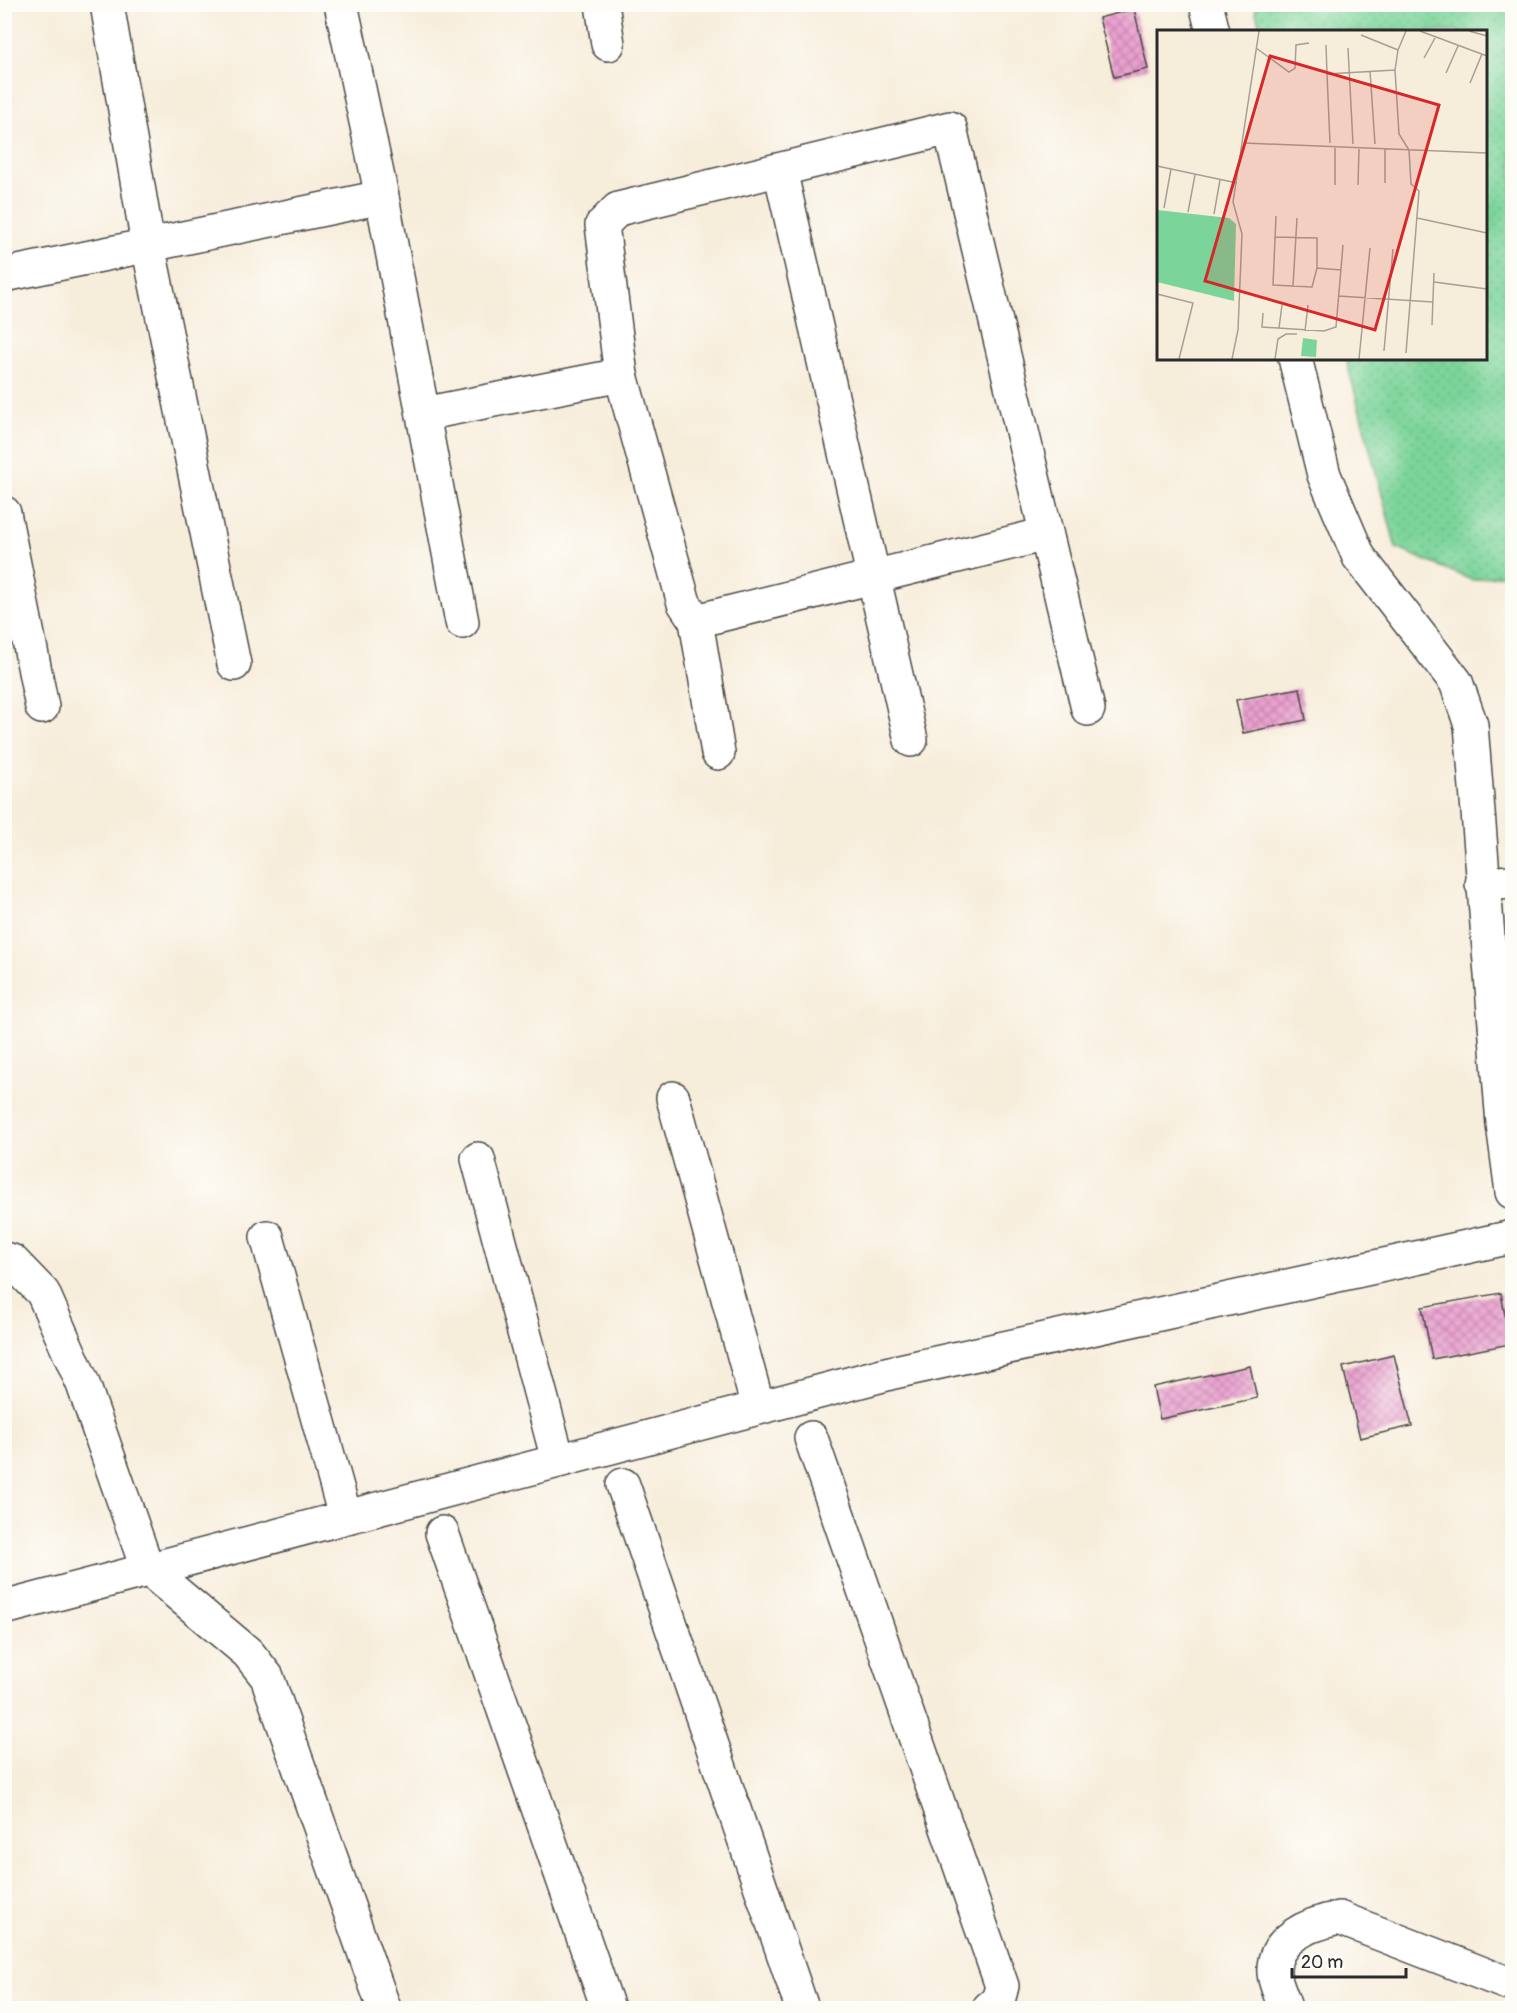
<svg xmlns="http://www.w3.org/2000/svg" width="1517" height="2013" font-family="Pangolin,sans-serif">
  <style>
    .grass { fill: url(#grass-dots); stroke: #538062; stroke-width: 1.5 }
    .building { fill: url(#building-cross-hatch) }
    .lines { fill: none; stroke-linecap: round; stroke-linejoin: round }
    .minor-casing { stroke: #4a4845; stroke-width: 36 }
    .minor { stroke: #fff; stroke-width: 33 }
    .inset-road { fill: none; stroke: #a59f95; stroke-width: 1.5 }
    .view { fill: #d62828; fill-opacity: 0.15; stroke: #d62828; stroke-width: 3 }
    .inset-edge { fill: none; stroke: #2b2b2b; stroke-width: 3 }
  </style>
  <defs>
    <pattern id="grass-dots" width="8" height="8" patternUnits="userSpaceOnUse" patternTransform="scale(1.5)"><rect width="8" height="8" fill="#7bd49a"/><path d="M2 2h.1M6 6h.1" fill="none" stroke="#6ab685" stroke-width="1.8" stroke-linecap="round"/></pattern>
    <pattern id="building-cross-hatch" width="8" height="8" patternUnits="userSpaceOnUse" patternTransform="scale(1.5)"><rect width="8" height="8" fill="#eba1d0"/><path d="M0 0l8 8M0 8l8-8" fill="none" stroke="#bf83a9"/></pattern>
  </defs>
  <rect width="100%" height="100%" fill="#fdfcf7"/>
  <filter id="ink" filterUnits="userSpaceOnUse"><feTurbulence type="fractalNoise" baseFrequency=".0167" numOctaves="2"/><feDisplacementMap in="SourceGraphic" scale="12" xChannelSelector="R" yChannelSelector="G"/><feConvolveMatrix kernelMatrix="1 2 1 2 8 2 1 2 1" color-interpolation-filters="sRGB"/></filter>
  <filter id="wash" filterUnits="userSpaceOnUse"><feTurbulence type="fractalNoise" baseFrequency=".008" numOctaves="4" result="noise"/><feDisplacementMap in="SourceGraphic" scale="24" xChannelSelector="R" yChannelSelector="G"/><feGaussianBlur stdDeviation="1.35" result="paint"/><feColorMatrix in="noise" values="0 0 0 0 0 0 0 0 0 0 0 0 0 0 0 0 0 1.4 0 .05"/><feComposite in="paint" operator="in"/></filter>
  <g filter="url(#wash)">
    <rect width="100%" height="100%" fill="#f7eddb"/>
    <path class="grass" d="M1254 5H1512V573L1472 580 1396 548 1346 359 1486 358V32L1261 31Z"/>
    <g id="blocks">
      <g class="building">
        <path d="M1134 9 1148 69 1114 77 1099 18Z"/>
        <path d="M1300 688 1306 720 1243 733 1236 700Z"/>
        <path d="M1501 1293 1510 1344 1432 1359 1422 1307Z"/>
        <path d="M1394 1355 1412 1426 1360 1438 1343 1367Z"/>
        <path d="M1250 1366 1257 1398 1160 1419 1153 1387Z"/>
      </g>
    </g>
  </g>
  <g filter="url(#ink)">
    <use href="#blocks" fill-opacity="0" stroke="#4a4845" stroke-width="1.5"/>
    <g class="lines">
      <g class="minor-casing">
        <g id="minor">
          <path d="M107 4 148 245 234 664"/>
          <path d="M341 4 382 197 462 622"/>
          <path d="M602 4 608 44"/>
          <path d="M1206 4 1213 32"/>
          <path d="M780 170 911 740"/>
          <path d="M4 275 382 197"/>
          <path d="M1295 358 1324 475 1359 557 1456 682 1471 725 1503 1124 1512 1192"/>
          <path d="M621 375 684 603 696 621 1046 534"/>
          <path d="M423 414 621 375 602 225 618 209 950 128 1088 709"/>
          <path d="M4 513 42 707"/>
          <path d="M696 621 718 753"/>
          <path d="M1482 884 1512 882"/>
          <path d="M673 1098 758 1407"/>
          <path d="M478 1159 558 1460"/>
          <path d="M267 1237 345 1516"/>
          <path d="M4 1259 12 1261 43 1293 83 1384 147 1568 248 1653 267 1677 384 2008"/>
          <path d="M811 1438 1002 1986 998 2001 989 2008"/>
          <path d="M623 1485 802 2008"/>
          <path d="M442 1533 608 2008"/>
          <path d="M4 1608 890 1373 1512 1237"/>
          <path d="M1285 2008C1282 1997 1275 1984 1274 1973 1272 1938 1310 1924 1339 1918L1512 1985"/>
        </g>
      </g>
      <use href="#minor" class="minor"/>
    </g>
  </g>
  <g transform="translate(1157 30)">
    <rect width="330" height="330" fill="#f7eddb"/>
    <path d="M0 180 72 188 79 194 77 271 0 252Z" fill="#7bd49a"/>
    <path d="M146 308 160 310 159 327 144 326Z" fill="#7bd49a"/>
    <path class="inset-road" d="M263 1 330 26M312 1 330 6M204 5 241 20 249 1M169 15 170 44M99 18 132 42 138 38 139 15 152 13M191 18 196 114M241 20 238 40 242 104 252 120 254 154 262 161 249 323M267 28 278 8M213 41 218 114M289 43 301 16M313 53 325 24M87 113 330 123M173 113 170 44 238 40M0 136 80 153M228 153V119M178 155V118M201 155 202 119M7 178 14 139M31 182 38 145M57 184 63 150M119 186 116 255 155 257 160 238 184 240M260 188 330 203M118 207 160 208V238M277 252 330 259M136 256 140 188M0 264 36 273 22 329M181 266 276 272M106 283 105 297 167 301 179 297 186 215M275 295 277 243M122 298 125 275M148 301 151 275M227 321 236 219M75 329 81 300 85 204 76 172 102 1M118 329 121 309 129 304H140M202 329 213 218"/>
    <path class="view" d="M113 26 282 75 218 300 48 251Z"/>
    <rect width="330" height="330" class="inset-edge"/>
  </g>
  <rect width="1517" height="2013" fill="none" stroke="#fdfcf7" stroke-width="24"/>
  <path d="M1292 1968v9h114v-9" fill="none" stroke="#2b2b2b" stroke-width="3"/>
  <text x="1301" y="1968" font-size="18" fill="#2b2b2b" stroke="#fdfcf7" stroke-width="4.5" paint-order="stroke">20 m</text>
</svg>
